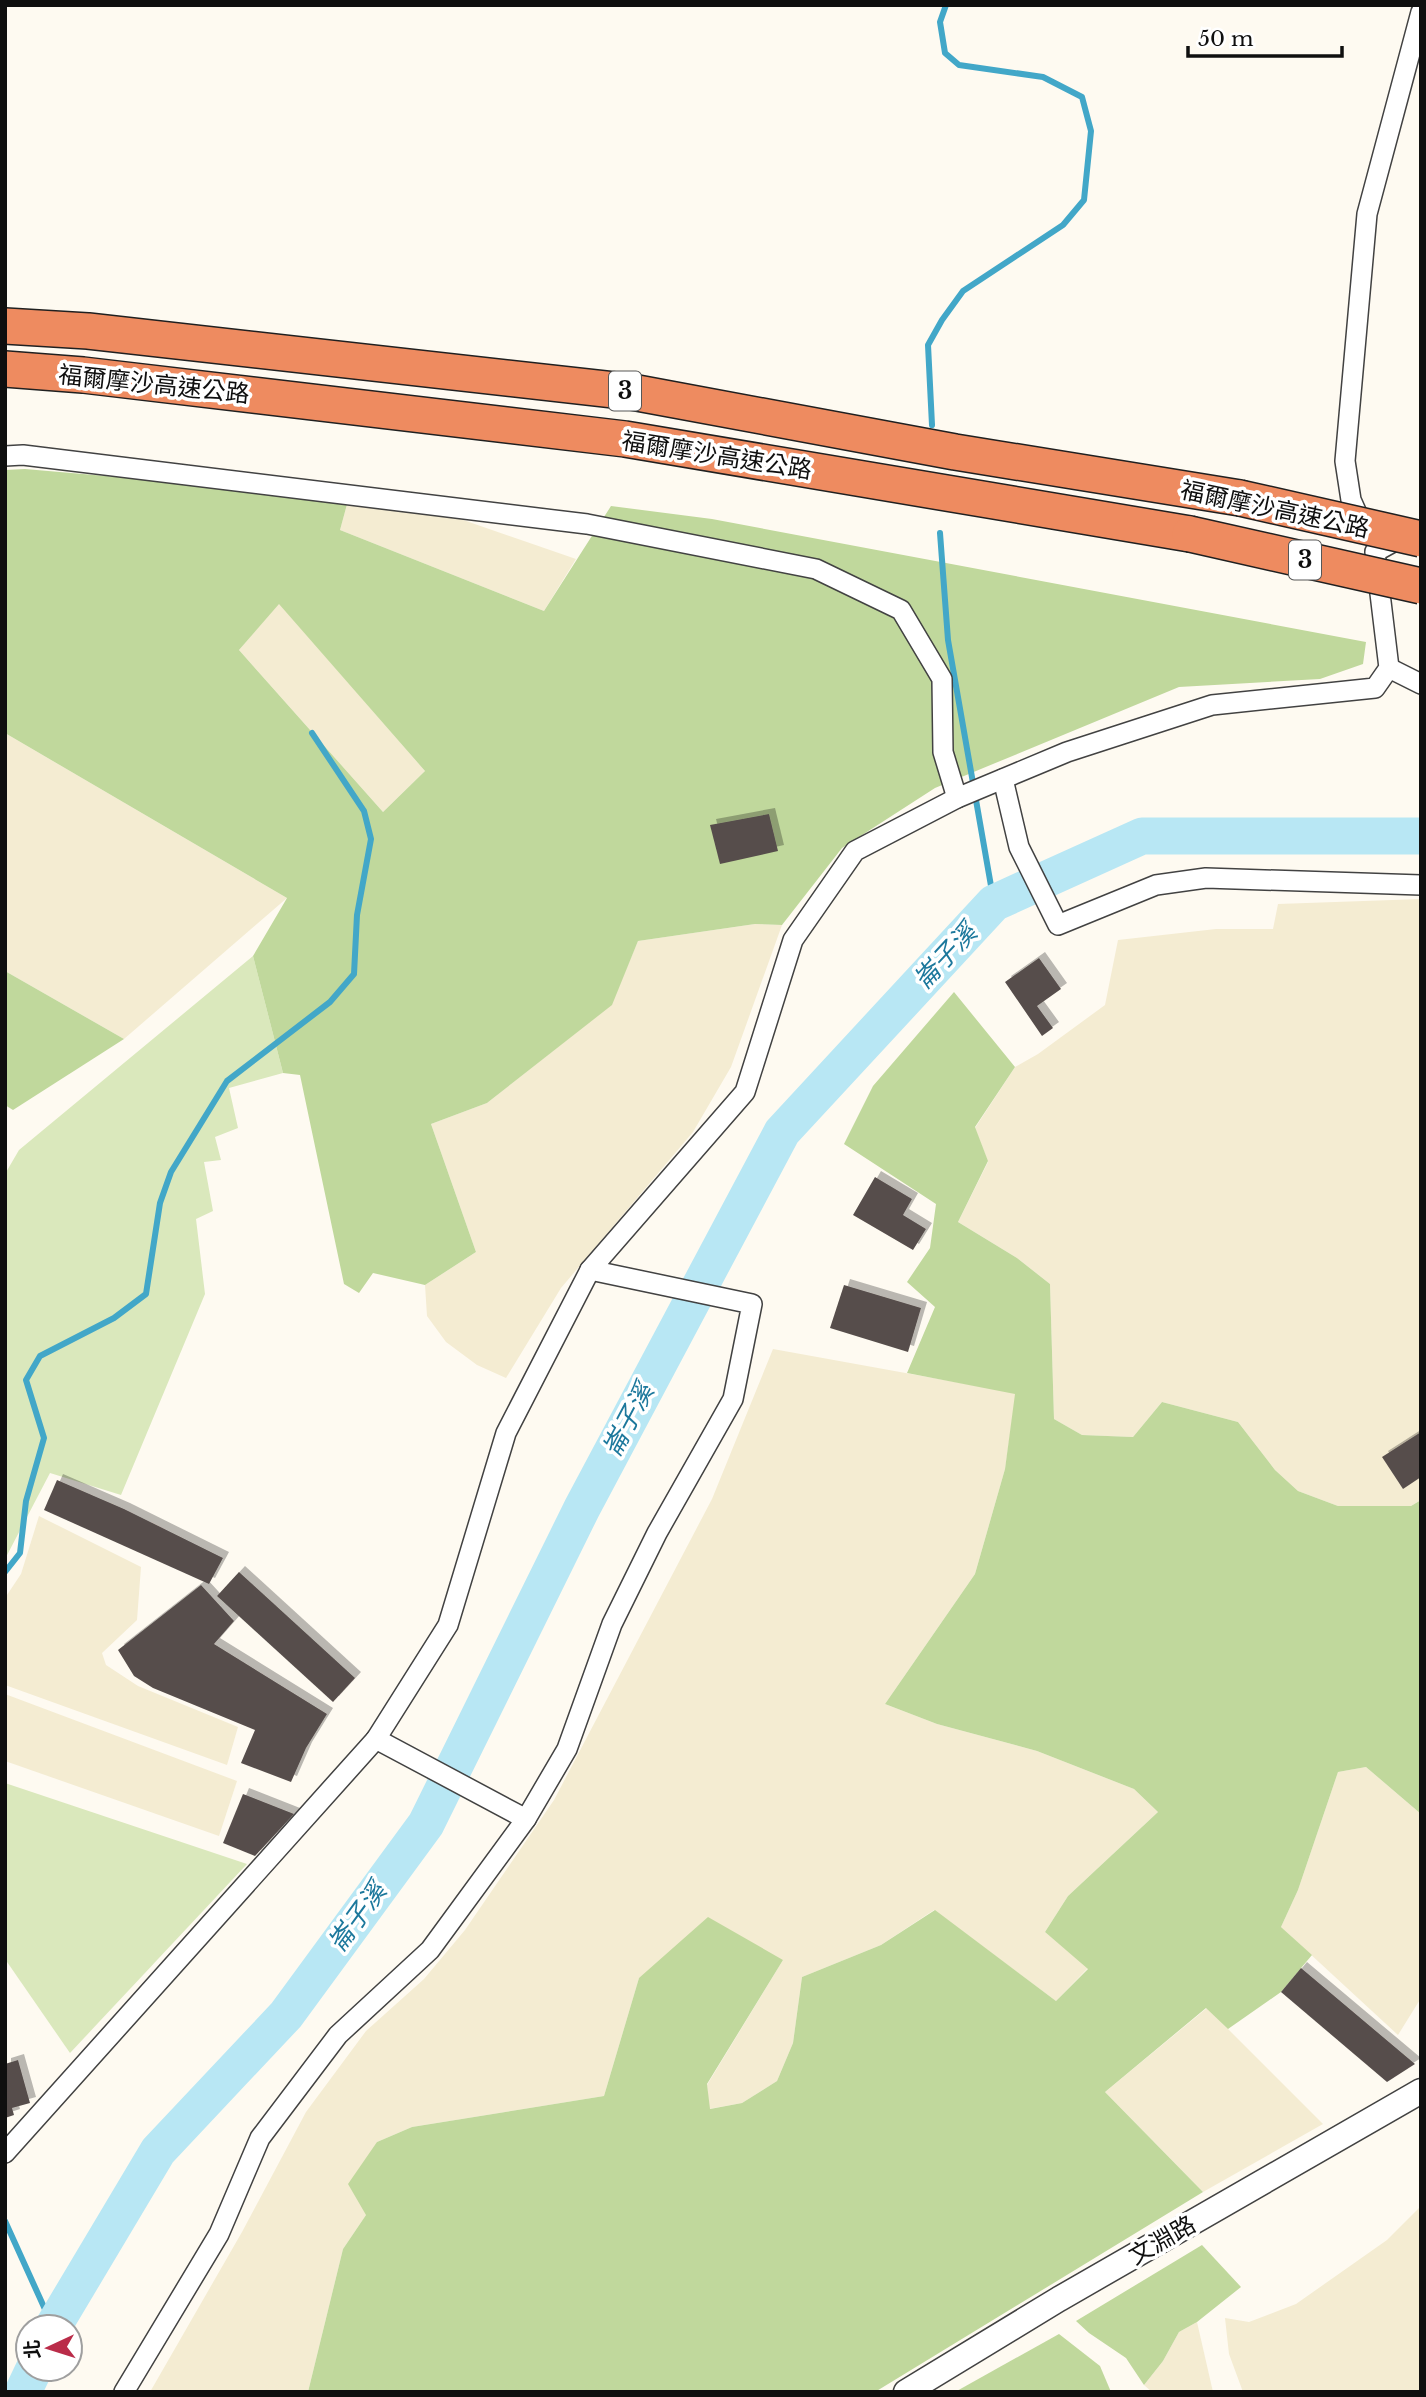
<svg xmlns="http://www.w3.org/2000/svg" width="1426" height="2397" font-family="'Libre Baskerville','Noto Sans TC',serif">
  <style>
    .farmland { fill: #f4ecd2 }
    .green { fill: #dae8bc }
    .forest { fill: #c0d89c; fill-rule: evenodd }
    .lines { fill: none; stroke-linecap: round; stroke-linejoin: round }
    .stream { stroke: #42a7c8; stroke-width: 6 }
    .river { stroke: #b8e7f4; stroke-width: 37 }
    .building { fill: #574e4c; filter: url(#shadow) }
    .minor-casing { stroke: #424242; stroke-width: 22 }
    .tertiary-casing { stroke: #424242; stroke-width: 27 }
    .motorway-casing { stroke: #202020; stroke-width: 38 }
    .minor { stroke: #fff; stroke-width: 19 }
    .tertiary { stroke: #fff; stroke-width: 24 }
    .motorway { stroke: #ee8b60; stroke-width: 35 }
    .motorway-bridge-casing { stroke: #202020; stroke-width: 38; stroke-linecap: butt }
    .motorway-bridge { stroke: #ee8b60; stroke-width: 35 }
    .labels { text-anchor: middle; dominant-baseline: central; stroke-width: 7; stroke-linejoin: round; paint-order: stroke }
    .shield { fill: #fff; stroke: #575757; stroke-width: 2 }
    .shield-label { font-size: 23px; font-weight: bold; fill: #0f0f0f }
    .street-label { font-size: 24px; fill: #0f0f0f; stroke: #fff }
    .water-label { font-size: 26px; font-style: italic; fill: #1c789c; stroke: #fff }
  </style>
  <defs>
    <filter id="shadow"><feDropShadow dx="6" dy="-6" stdDeviation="0" flood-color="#0004"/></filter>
  </defs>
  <rect width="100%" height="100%" fill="#fefaf1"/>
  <g class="farmland">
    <path d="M349 497 423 506 576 559 544 611 340 530Z"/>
    <path d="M279 603 425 771 383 812 239 650Z"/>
    <path d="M5 733 287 898 124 1039 5 971Z"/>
    <path d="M1421 899V1500L1411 1506H1338L1298 1491 1275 1470 1238 1422 1162 1402 1133 1437 1082 1435 1054 1419 1050 1284 1017 1258 958 1222 988 1162 975 1128 1015 1067 1038 1054 1105 1005 1118 940 1216 929H1273L1278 904Z"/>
    <path d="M755 924 782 925 731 1067 693 1132 561 1288 506 1378 477 1365 446 1342 427 1316 425 1285 476 1252 431 1124 487 1103 611 1005 638 941Z"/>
    <path d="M773 1349 1016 1393 1005 1469 975 1574 885 1704 937 1724 1037 1751 1134 1789 1158 1812 1068 1896 1045 1932 1088 1968 1056 2001 934 1910 881 1945 802 1977 793 2043 777 2081 742 2103 709 2109 707 2085 783 1960 639 1978 604 2096 412 2127 377 2142 366 2215 343 2249 308 2392H150L242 2232 306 2112 366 2031 424 1979 465 1930 554 1800 712 1499Z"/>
    <path d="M39 1516 141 1567 137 1620 102 1653 106 1665 138 1686 238 1727 227 1765 5 1685V1598L21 1574Z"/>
    <path d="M5 1694 237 1781 219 1836 5 1761Z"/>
    <path d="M1366 1767 1421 1814V1998L1398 2035 1281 1927 1298 1890 1338 1772Z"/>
    <path d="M1207 2008 1323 2124 1203 2192 1105 2092Z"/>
    <path d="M1421 2206V2392H1243L1229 2354 1225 2318 1249 2322 1296 2304 1387 2240Z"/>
    <path d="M1197 2322 1213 2392H1152L1144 2385 1163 2361 1179 2332Z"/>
  </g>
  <g class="green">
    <path d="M253 956 283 1073 229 1088 238 1128 215 1137 221 1160 204 1162 213 1211 196 1219 205 1294 121 1495 50 1473 5 1559V1174L19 1150Z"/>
    <path d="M5 1783 247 1864 70 2053 5 1959Z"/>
  </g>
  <g class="forest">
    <path d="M25 469 349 497 340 530 544 611 611 506 712 519 1366 642 1363 664 1320 679 1179 687 935 788 842 848 782 925 755 924 638 941 612 1005 487 1103 431 1124 476 1252 425 1285 373 1273 359 1293 344 1284 300 1075 283 1073 253 956 287 898 5 733V470ZM279 604 425 771 383 812 239 650Z"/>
    <path d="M5 971 124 1039 13 1110 5 1105Z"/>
    <path d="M954 992 1015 1067 975 1127 988 1161 958 1222 1017 1258 1050 1284 1054 1419 1082 1435 1133 1437 1162 1402 1238 1422 1275 1470 1298 1491 1338 1506H1411L1421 1500V1814L1366 1767 1338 1772 1298 1890 1281 1927 1312 1955 1281 1992 1228 2029 1206 2008 1105 2092 1203 2192 875 2392H308L343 2249 366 2215 348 2184 377 2142 412 2127 604 2096 639 1978 708 1917 783 1960 707 2084 710 2109 742 2103 777 2081 793 2043 802 1977 881 1945 935 1910 1056 2001 1088 1969 1045 1932 1068 1896 1158 1812 1134 1789 1037 1751 937 1724 885 1704 975 1574 1005 1469 1015 1394 907 1373 935 1307 907 1282 930 1248 936 1204 844 1144 873 1086Z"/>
    <path d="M1202 2245 1241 2287 1197 2322 1179 2332 1163 2361 1144 2385 1126 2358 1089 2333 1076 2321Z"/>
    <path d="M1059 2334 1100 2366 1111 2392H955Z"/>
  </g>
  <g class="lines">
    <g class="stream">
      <path d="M932 425 928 345 942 320 963 291 1063 225 1084 200 1091 131 1082 97 1043 77 959 65 945 53 940 22 946 5"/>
      <path d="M940 533 948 640 994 903"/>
      <path d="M5 1572 20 1553 26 1501 44 1438 26 1380 40 1356 114 1318 146 1294 160 1203 171 1172 227 1081 330 1002 354 974 357 915 371 839 364 811 312 733"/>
      <path d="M5 2221 53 2327"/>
    </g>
    <g class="river">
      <path d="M53 2327 158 2151 286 2015 426 1824 582 1508 782 1132 994 903 1142 836H1421"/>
      <path d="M23 2392 34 2369"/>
    </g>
  </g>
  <g class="building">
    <path d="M769 814 778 851 720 864 710 825Z"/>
    <path d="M1039 958 1061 989 1037 1006 1053 1028 1042 1036 1005 982Z"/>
    <path d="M875 1177 912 1199 903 1215 926 1229 913 1250 853 1215Z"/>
    <path d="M844 1285 921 1308 908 1352 830 1328Z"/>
    <path d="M1421 1432V1477L1403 1489 1382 1457Z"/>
    <path d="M57 1480 124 1509 223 1558 209 1584 44 1510Z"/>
    <path d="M239 1572 355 1678 333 1702 217 1596Z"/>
    <path d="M201 1585 234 1621 214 1644 327 1714 306 1748 291 1782 241 1763 255 1730 153 1688 134 1676 118 1650Z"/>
    <path d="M243 1794 294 1814 255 1856 223 1843Z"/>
    <path d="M1301 1968 1415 2064 1387 2082 1281 1992Z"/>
    <path d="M18 2060 30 2103 12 2108 14 2115 5 2118V2064Z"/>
  </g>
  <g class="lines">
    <g class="minor-casing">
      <g id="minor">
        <path d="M5 456 23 455 587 524 816 569 901 610 942 679 943 752 957 798"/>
        <path d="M1364 529 1351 500 1345 461 1367 214 1421 12"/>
        <path d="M1389 668 1421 684"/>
        <path d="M1003 779 1019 847 1058 925 1156 885 1206 878 1421 885"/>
        <path d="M526 1819 567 1749 612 1624 657 1533 733 1399 752 1304 590 1270"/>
        <path d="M5 2153 376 1739 448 1625 506 1433 590 1270 745 1092 793 940 855 851 957 798 1067 752 1212 705 1375 688 1389 668 1375 552 1404 536"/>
        <path d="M124 2392 219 2234 260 2138 338 2035 430 1950 526 1819 376 1739"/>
      </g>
    </g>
    <g class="tertiary-casing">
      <path id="tertiary" d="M906 2392 1059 2299 1421 2091"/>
    </g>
    <g class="motorway-casing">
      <g id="motorway">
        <path d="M5 326 88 331 632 392 955 452 1240 498"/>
        <path d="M5 369 83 375 625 439 1190 534"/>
      </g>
    </g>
    <use href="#minor" class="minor"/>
    <use href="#tertiary" class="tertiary"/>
    <use href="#motorway" class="motorway"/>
    <g class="motorway-bridge-casing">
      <g id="motorway-bridge">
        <path d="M1240 498 1421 539"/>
        <path d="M1190 534 1421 586"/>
      </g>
    </g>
    <use href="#motorway-bridge" class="motorway-bridge"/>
  </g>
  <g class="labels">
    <g class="shield">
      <rect x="609" y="371.5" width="32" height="39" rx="5"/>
      <rect x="1289" y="540.5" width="32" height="39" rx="5"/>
    </g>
    <g class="shield-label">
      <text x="625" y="391">3</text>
      <text x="1305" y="560">3</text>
    </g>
    <g class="street-label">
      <text transform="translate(154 384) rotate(6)">福爾摩沙高速公路</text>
      <text transform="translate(717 455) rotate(9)">福爾摩沙高速公路</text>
      <text transform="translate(1275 509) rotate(12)">福爾摩沙高速公路</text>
      <text transform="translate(1162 2240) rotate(-30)">文淵路</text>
    </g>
    <g class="water-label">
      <text transform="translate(945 956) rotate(-47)">崙子溪</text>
      <text transform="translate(628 1420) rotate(-62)">崙子溪</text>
      <text transform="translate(357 1917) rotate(-54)">崙子溪</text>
    </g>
  </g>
  <rect width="1426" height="2397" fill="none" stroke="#0f0f0f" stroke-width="14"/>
  <g transform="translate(49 2348) rotate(266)"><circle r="33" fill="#ffffff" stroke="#9f9f9f" stroke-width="2"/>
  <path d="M0-5L12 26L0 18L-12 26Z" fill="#ba2c49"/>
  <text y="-10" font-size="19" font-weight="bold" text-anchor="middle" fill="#0f0f0f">北</text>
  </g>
  <path d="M1188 46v10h154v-10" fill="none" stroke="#0f0f0f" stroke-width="3.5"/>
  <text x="1198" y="46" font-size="21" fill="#0f0f0f" stroke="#ffffff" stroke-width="5" paint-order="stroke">50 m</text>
</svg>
